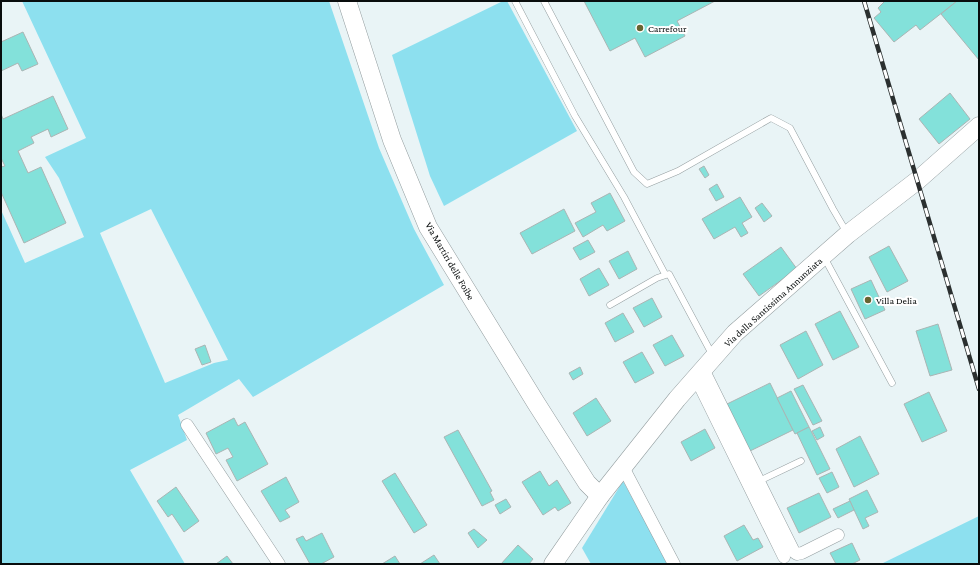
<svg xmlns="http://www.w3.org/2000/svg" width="980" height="565" font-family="'Crimson Pro',serif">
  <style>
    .green { fill: #8de0ef; fill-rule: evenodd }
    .building { fill: #83e1da; stroke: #aab5b4 }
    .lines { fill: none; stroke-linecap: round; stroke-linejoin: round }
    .lane-casing { stroke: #949ea0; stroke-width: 7 }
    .street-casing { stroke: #949ea0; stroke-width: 13 }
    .secondary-casing { stroke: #949ea0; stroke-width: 19 }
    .lane { stroke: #fff; stroke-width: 6 }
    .street { stroke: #fff; stroke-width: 12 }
    .secondary { stroke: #fff; stroke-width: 18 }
    .rail-casing { stroke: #2b3030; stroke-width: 4.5 }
    .rail { stroke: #fff; stroke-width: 3; stroke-dasharray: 9; stroke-linecap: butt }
    .poi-dot { fill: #676431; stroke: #fff; stroke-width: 1.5 }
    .labels { text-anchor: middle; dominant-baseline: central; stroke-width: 4; stroke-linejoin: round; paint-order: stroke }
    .poi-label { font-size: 10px; fill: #090d0d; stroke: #fff; text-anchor: start }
    .street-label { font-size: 10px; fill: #090d0d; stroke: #fff }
  </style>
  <rect width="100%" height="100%" fill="#e9f4f6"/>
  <g class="green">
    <path d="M22 1H329L379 148 414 229 444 285 253 397 239 379 178 415 187 440 130 470 185 564H1V210L25 263 84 237 59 178 45 157 86 138ZM151 209 228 360 214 363 165 383 100 233Z"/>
    <path d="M503 1H507L577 131 444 206 430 176 392 55Z"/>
    <path d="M623 481 668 564H591L582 548Z"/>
    <path d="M979 516V564H881Z"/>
  </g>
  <g class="building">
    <path d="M584 1H715L677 21 685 36 645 57 635 38 610 51Z"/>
    <path d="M885 1H957L920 30 916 25 894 42 874 18 881 12 878 8Z"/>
    <path d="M957 1H977L979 3V60L941 14Z"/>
    <path d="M23 32 38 64 22 71 18 63 1 71V42Z"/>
    <path d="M950 93 970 119 939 144 919 119Z"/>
    <path d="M53 96 68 129 51 137 48 129 31 137 34 143 18 151 28 173 41 167 66 223 24 243 1 192V167L5 166 1 158V114L3 119Z"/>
    <path d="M704 166 709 175 705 178 699 169Z"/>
    <path d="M717 184 724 197 716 201 709 189Z"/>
    <path d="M610 193 625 221 607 231 603 225 583 237 575 223 596 212 591 203Z"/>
    <path d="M740 197 752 217 742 223 748 233 741 237 735 227 714 239 702 219Z"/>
    <path d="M762 203 772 216 764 222 755 208Z"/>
    <path d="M564 209 575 231 532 254 520 233Z"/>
    <path d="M588 240 595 252 580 260 573 248Z"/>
    <path d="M889 246 908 281 887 292 869 257Z"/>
    <path d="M781 247 797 269 759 296 743 274Z"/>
    <path d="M628 251 637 269 619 279 609 261Z"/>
    <path d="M599 268 609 285 589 296 580 279Z"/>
    <path d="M871 280 885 310 865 319 851 289Z"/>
    <path d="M652 298 662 317 644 327 633 308Z"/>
    <path d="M840 311 859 347 833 360 815 324Z"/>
    <path d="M623 313 634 332 615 342 605 323Z"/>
    <path d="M938 324 952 370 930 376 916 331Z"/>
    <path d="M806 331 823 365 798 379 780 345Z"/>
    <path d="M672 335 684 356 665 366 653 345Z"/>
    <path d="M205 345 211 362 202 365 195 349Z"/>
    <path d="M642 352 654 373 635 383 623 362Z"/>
    <path d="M580 367 583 374 573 380 569 373Z"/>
    <path d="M770 383 793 430 750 451 727 404Z"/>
    <path d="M803 385 822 421 813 425 794 389Z"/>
    <path d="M791 391 809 427 795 434 777 398Z"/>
    <path d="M929 392 947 431 922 442 904 404Z"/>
    <path d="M596 398 611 421 587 436 573 413Z"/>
    <path d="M234 418 238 426 245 422 268 464 237 481 226 460 233 457 228 448 216 454 206 433Z"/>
    <path d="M809 427 830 469 817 475 797 433Z"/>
    <path d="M820 427 824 436 817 440 812 431Z"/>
    <path d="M705 429 715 448 691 461 681 442Z"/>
    <path d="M458 430 492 491 490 492 494 500 482 506 444 437Z"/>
    <path d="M860 436 879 474 854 487 836 449Z"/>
    <path d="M540 471 549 486 557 480 571 503 558 511 555 507 543 515 522 482Z"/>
    <path d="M832 472 839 487 827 493 819 478Z"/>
    <path d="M395 473 427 525 414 533 382 481Z"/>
    <path d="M286 477 299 502 285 510 290 517 280 522 261 491Z"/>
    <path d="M176 487 199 521 184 532 172 514 168 517 157 501Z"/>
    <path d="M867 490 878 512 865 518 869 526 863 529 849 499Z"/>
    <path d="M819 493 831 517 799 533 787 508Z"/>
    <path d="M506 499 511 507 500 514 495 505Z"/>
    <path d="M850 501 854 510 838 518 833 509Z"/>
    <path d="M744 525 753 540 758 538 763 547 737 561 724 536Z"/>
    <path d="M474 529 487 540 478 548 468 533Z"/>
    <path d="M322 533 334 557 321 564H310L296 539 303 536 306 541Z"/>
    <path d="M852 543 860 560 852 564H836L830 553Z"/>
    <path d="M518 545 533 559 529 564H501Z"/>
    <path d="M434 555 440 564H420Z"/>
    <path d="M227 556 233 564H216Z"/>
    <path d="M395 556 400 564H382Z"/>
  </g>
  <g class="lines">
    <g class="lane-casing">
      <g id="lane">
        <path d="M515 1 575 116 624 197 665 274"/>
        <path d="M544 1 634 172 647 184 678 171 771 118 790 128 833 209 847 233"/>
        <path d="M824 257 892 383"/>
        <path d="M610 305 657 278 669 274 713 356"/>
        <path d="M759 481 801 461"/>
      </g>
    </g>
    <g class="street-casing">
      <g id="street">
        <path d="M703 369 794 552 797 554 802 553 838 535"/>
        <path d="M696 378 784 557"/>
        <path d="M187 425 279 564"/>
        <path d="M623 467 674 564"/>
      </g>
    </g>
    <g class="secondary-casing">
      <g id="secondary">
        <path d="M347 1 392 140 428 227 536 403 587 483 600 496"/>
        <path d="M553 564 600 496 677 399 735 333 848 234 918 180 979 126"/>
      </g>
    </g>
    <use href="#lane" class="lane"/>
    <use href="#street" class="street"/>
    <use href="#secondary" class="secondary"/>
    <g class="rail-casing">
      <path id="rail" d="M864 1 979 389"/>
    </g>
    <use href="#rail" class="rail"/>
  </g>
  <g class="poi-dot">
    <circle cx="640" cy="28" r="4"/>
    <circle cx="868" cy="300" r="4"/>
  </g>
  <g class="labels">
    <g class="poi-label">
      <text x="648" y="28">Carrefour</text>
      <text x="876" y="300">Villa Delia</text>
    </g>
    <g class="street-label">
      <text transform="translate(450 261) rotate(60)">Via Martiri delle Foibe</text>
      <text transform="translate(773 302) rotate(-42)">Via della Santissima Annunziata</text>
    </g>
  </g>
  <rect width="980" height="565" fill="none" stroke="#090d0d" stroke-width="4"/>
</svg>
